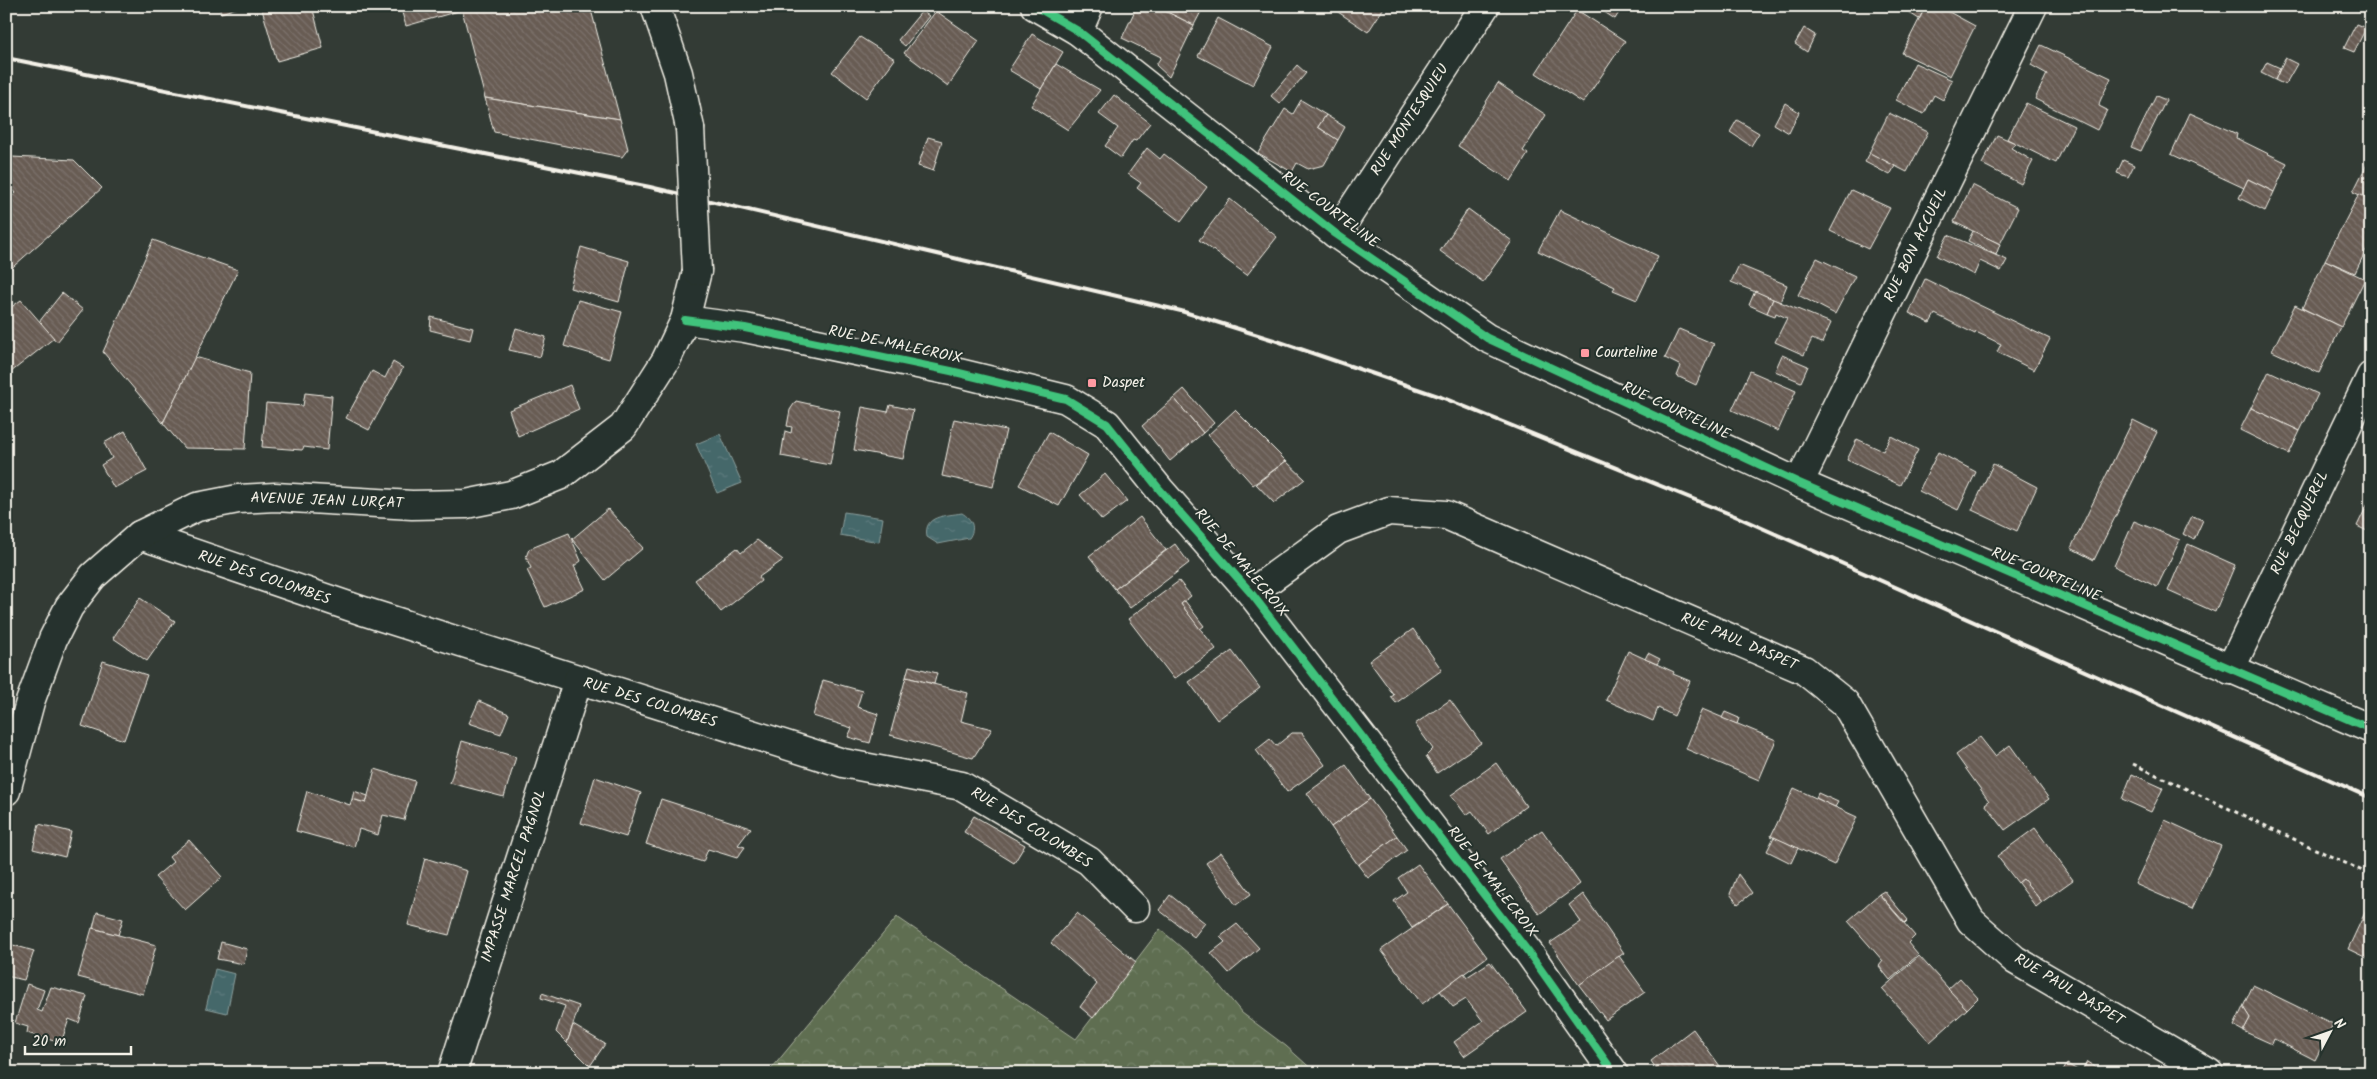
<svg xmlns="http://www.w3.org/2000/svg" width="2377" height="1079" font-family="Kalam,sans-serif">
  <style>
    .forest { fill: url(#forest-crowns); stroke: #a9b09c }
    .water { fill: url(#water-ripples); stroke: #8a9e9c }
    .building { fill: url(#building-back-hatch); stroke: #f4f1e8 }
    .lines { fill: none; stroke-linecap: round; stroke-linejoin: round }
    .minor-casing { stroke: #f4f1e8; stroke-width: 31 }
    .major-casing { stroke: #f4f1e8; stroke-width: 31 }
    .path { stroke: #f4f1e8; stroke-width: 3; stroke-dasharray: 4 4; stroke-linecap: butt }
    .minor { stroke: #26332d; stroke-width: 28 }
    .major { stroke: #26332d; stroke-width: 28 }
    .rail { stroke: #f4f1e8; stroke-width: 4 }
    .major-bridge-casing { stroke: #f4f1e8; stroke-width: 31; stroke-linecap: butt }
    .major-bridge { stroke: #26332d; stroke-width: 28 }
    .cycleway-casing { stroke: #26332d; stroke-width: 11 }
    .cycleway { stroke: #40c37c; stroke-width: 8 }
    .poi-dot { fill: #ff9aa2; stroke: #26332d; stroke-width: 2 }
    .labels { text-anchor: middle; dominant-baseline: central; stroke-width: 4; stroke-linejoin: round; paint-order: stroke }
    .street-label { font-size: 15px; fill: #f4f1e8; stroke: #26332d }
    .poi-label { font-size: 15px; fill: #f4f1e8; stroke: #26332d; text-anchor: start }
  </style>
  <defs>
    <pattern id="forest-crowns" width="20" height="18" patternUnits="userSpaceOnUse" patternTransform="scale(1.25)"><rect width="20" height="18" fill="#5e6e51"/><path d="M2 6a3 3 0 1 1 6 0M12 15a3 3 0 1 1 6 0" fill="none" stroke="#76836a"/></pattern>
    <pattern id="water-ripples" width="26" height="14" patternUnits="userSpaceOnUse" patternTransform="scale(1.25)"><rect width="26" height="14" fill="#44676a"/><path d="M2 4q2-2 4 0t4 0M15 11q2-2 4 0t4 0" fill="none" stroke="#607d7f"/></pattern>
    <pattern id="building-back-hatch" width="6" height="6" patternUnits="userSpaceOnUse" patternTransform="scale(1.25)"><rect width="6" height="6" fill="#675b53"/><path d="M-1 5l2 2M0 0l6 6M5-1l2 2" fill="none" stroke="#7d736c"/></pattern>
  </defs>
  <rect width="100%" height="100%" fill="#333b35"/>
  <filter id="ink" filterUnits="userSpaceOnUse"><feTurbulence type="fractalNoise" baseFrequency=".02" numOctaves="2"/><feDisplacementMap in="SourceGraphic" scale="10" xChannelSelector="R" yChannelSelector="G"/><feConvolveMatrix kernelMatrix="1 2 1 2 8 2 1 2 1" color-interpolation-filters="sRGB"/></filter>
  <g filter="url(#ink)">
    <path class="forest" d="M897 917 1076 1039 1160 929 1204 967 1242 1013 1286 1046 1316 1073H768Z"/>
    <g class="water">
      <path d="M720 434 742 483 717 493 696 444Z"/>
      <path d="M844 512 883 518 879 542 840 535Z"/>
      <path d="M962 513C972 519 976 528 969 538L938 544 927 537C923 515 945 516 962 513Z"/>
      <path d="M215 969 235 974 227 1013 206 1008Z"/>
    </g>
    <g class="building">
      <path d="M219 6H242L221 13Z"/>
      <path d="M261 6H312L323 48 277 61Z"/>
      <path d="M400 6H590L620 119 485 98 462 10 406 26Z"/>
      <path d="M1137 6H1155L1194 25 1169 77 1156 65 1161 57 1122 38Z"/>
      <path d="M1155 6H1204L1194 25Z"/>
      <path d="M1329 6H1385L1368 32Z"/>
      <path d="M1595 6H1623L1615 19Z"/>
      <path d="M1911 6H1926L1919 19 1908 12Z"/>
      <path d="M1926 6H1938L1975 26 1950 76 1902 53Z"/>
      <path d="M1577 10 1625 41 1583 103 1536 73Z"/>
      <path d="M922 11 929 16 905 46 898 40Z"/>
      <path d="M936 11 979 41 948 86 904 53Z"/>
      <path d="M1218 18 1273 47 1253 85 1198 56Z"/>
      <path d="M2356 24 2366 28 2354 52 2344 48Z"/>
      <path d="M1804 28 1815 35 1807 52 1795 44Z"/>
      <path d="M1032 34 1063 52 1041 89 1009 70Z"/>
      <path d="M860 37 895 59 866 98 832 72Z"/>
      <path d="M2041 45 2111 78 2100 101 2099 106 2107 110 2097 130 2035 99 2047 74 2031 65Z"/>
      <path d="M2285 58 2297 64 2285 85 2275 80Z"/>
      <path d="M2267 62 2280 68 2275 80 2261 73Z"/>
      <path d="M1915 63 1952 80 1943 100 1934 95 1924 114 1896 100Z"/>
      <path d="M1056 64 1100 90 1068 130 1031 106Z"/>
      <path d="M1297 65 1306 73 1280 104 1271 96Z"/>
      <path d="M1498 83 1546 115 1523 151 1528 154 1511 181 1458 146Z"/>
      <path d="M1114 95 1150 123 1136 141 1133 140 1121 158 1105 146 1118 128 1099 114Z"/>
      <path d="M2156 96 2166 100 2141 151 2131 147Z"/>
      <path d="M485 98 620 119 628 149 622 157 494 132Z"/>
      <path d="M1301 100 1326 115 1318 127 1338 140 1324 165 1308 169 1297 163 1292 172 1258 153 1285 109 1293 114Z"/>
      <path d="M1785 103 1799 112 1789 133 1774 124Z"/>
      <path d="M2026 103 2074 126 2056 163 2007 139Z"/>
      <path d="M1889 113 1928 132 1907 172 1869 153Z"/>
      <path d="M2190 113 2237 134 2236 138 2287 163 2274 192 2248 179 2244 188 2171 154Z"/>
      <path d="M1326 115 1345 127 1338 140 1318 127Z"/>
      <path d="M1737 120 1759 133 1751 146 1730 132Z"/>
      <path d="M1997 135 2015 143 2011 148 2033 161 2021 184 1982 164Z"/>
      <path d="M928 137 942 141 933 171 918 166Z"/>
      <path d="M1147 148 1160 159 1164 154 1207 187 1181 222 1137 188 1141 183 1128 174Z"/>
      <path d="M1870 153 1895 166 1890 175 1865 162Z"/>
      <path d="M2371 156V200L2353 192Z"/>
      <path d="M12 157 74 160 102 188 6 273V202L16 193 6 181V162Z"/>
      <path d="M2123 160 2134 165 2128 177 2117 173Z"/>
      <path d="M2248 179 2274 192 2265 211 2239 198Z"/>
      <path d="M1972 185 2018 208 2000 244 1954 222Z"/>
      <path d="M1851 190 1890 208 1868 249 1830 231Z"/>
      <path d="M2359 194 2371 200V252L2366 250 2355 273 2325 260Z"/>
      <path d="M1230 199 1277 237 1247 275 1199 240Z"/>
      <path d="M1468 209 1512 241 1483 282 1440 251Z"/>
      <path d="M1560 210 1658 256 1637 300 1613 290 1615 287 1538 251Z"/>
      <path d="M1973 231 2000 244 1996 255 1968 241Z"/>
      <path d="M1948 235 2007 260 2001 271 1980 261 1974 275 1937 256Z"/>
      <path d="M153 240 238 270 163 423 103 352Z"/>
      <path d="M581 247 629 261 619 302 570 288Z"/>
      <path d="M1817 258 1855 276 1835 314 1798 295Z"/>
      <path d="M2325 260 2365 279 2341 327 2302 308Z"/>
      <path d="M1739 265 1787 285 1780 302 1731 282Z"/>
      <path d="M1925 279 2050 339 2034 370 1997 352 2001 344 1976 332 1975 334 1935 314 1930 323 1909 313Z"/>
      <path d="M1755 291 1773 299 1767 313 1749 305Z"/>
      <path d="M62 293 83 310 57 342 39 322Z"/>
      <path d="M1773 299 1831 323 1822 343 1812 339 1804 355 1775 342 1787 318 1776 313 1775 316 1767 313Z"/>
      <path d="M21 300 54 338 6 376V311Z"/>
      <path d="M578 300 622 312 609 359 564 346Z"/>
      <path d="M2295 305 2341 327 2319 373 2272 351Z"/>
      <path d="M431 317 473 328 470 340 430 330Z"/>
      <path d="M516 328 546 337 540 357 509 350Z"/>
      <path d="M1679 329 1714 344 1696 385 1677 376 1681 366 1665 358Z"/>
      <path d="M1782 355 1808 366 1801 382 1775 371Z"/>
      <path d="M195 357 250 373 245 449 184 448 163 423Z"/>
      <path d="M393 362 403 368 369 430 346 418 372 371 385 378Z"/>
      <path d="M1750 371 1796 391 1778 431 1732 410Z"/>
      <path d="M2269 371 2318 394 2300 431 2251 408Z"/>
      <path d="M570 385 579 409 518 436 509 410Z"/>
      <path d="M1184 389 1214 423 1203 433 1174 398Z"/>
      <path d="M305 393 332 396 327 450 304 447 302 450 262 447 266 403 303 406Z"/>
      <path d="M1174 398 1203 433 1170 461 1142 426Z"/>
      <path d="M796 401 840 411 830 465 781 456 785 431 791 433 792 427 787 426 790 410Z"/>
      <path d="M890 405 913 410 903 459 854 450 862 407 888 412Z"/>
      <path d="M2251 408 2300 431 2289 454 2240 430Z"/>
      <path d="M1235 410 1286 461 1253 485 1208 435Z"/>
      <path d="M954 419 1006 430 993 487 942 476Z"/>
      <path d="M2133 420 2157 432 2094 560 2071 548Z"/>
      <path d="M125 431 147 471 114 488 101 465 112 458 104 443Z"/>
      <path d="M1049 432 1088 455 1059 506 1019 485Z"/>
      <path d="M1891 436 1918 450 1900 485 1847 460 1857 439 1883 451Z"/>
      <path d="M1938 452 1976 472 1958 510 1919 491Z"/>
      <path d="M1286 461 1305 479 1274 503 1256 484Z"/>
      <path d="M1993 464 2037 487 2017 531 1972 510Z"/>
      <path d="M1105 474 1127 501 1102 520 1080 495Z"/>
      <path d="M2371 497V533L2357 526Z"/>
      <path d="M608 509 643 548 605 580 572 539Z"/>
      <path d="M2192 516 2203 520 2194 540 2183 534Z"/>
      <path d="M1140 517 1166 550 1115 589 1089 556Z"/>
      <path d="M2134 521 2180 540 2157 587 2114 566Z"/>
      <path d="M569 533 581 561 574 566 585 589 545 607 527 570 531 568 526 557 529 549Z"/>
      <path d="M757 540 783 560 759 577 761 581 721 612 695 580 737 548 741 553Z"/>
      <path d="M1175 544 1189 563 1130 608 1115 589Z"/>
      <path d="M2188 544 2235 565 2215 612 2168 591Z"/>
      <path d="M1179 581 1191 596 1181 604 1216 649 1174 679 1128 619Z"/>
      <path d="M140 598 175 621 147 661 113 638Z"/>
      <path d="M1185 601 1204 626 1200 629 1181 604Z"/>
      <path d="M1413 629 1442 670 1396 703 1391 697 1394 695 1369 661Z"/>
      <path d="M1232 651 1260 688 1217 720 1189 682Z"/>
      <path d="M1628 651 1674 672 1673 674 1690 681 1674 716 1658 708 1653 721 1606 700Z"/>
      <path d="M1648 653 1660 659 1657 664 1645 659Z"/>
      <path d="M103 661 147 675 124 740 82 726Z"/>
      <path d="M909 666 937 673 934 684 906 677Z"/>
      <path d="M906 677 968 693 961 721 992 729 973 758 890 735Z"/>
      <path d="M823 680 862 691 857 707 878 714 870 743 848 737 852 728 813 716Z"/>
      <path d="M1450 700 1481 743 1437 773 1426 756 1433 749 1415 724Z"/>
      <path d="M479 701 509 714 501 734 469 723Z"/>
      <path d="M1702 709 1776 740 1759 780 1686 749Z"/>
      <path d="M1725 712 1739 718 1737 724 1722 718Z"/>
      <path d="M1292 733H1302L1325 765 1287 792 1256 750 1270 739 1276 746Z"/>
      <path d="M1980 737 1995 756 2010 745 2049 799 2005 830 1985 804 1989 801 1956 755Z"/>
      <path d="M462 741 516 757 504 797 450 783Z"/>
      <path d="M1496 763 1526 806 1489 834 1472 811 1466 815 1451 795Z"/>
      <path d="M1346 765 1370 799 1331 827 1307 793Z"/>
      <path d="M375 769 415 781 404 820 383 815 378 835 359 829 354 847 296 831 307 791 350 805 352 799 366 803Z"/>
      <path d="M2132 774 2163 788 2151 812 2122 799Z"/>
      <path d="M595 777 641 793 626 837 581 823Z"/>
      <path d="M1794 788 1857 817 1834 865 1771 836Z"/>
      <path d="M354 791 368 796 366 803 352 799Z"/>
      <path d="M1818 793 1838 802 1835 807 1816 798Z"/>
      <path d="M661 799 751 828 738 845 745 847 737 858 708 849 703 862 646 844Z"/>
      <path d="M1370 799 1397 836 1358 865 1331 827Z"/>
      <path d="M974 816 1025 845 1014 863 964 832Z"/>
      <path d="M2165 820 2221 846 2192 909 2135 884Z"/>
      <path d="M39 824 71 832 65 857 33 849Z"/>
      <path d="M2035 828 2073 880 2042 902 2023 879 2018 883 1997 856Z"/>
      <path d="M1542 830 1580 884 1539 914 1500 859Z"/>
      <path d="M1397 836 1407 850 1368 878 1358 865Z"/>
      <path d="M1774 837 1798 848 1791 863 1767 851Z"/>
      <path d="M189 840 222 877 185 910 155 877 173 862 169 857Z"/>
      <path d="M1221 852 1251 894 1236 905 1206 863Z"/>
      <path d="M425 858 467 871 449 935 408 925Z"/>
      <path d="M1418 864 1448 904 1412 928 1394 901 1407 892 1398 878Z"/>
      <path d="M1738 874 1752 893 1738 904 1730 894Z"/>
      <path d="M2023 879 2042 902 2036 907 2018 883Z"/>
      <path d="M1884 891 1908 920 1905 923 1879 894Z"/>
      <path d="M1583 894 1624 953 1579 985 1550 943 1581 922 1569 905Z"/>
      <path d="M1879 894 1915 936 1908 943 1918 955 1890 980 1879 966 1883 961 1848 921Z"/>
      <path d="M1170 895 1205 923 1194 937 1159 910Z"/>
      <path d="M1448 904 1487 957 1422 1004 1381 950Z"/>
      <path d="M2368 906 2371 908V960L2348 949Z"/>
      <path d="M97 912 123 919 118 935 93 928Z"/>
      <path d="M1077 913 1136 962 1093 1018 1080 1007 1097 984 1051 943Z"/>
      <path d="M1237 924 1259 948 1229 973 1211 953 1225 942 1220 937Z"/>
      <path d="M92 928 156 945 143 994 78 977Z"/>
      <path d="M221 942 247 949 244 964 217 959Z"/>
      <path d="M6 943 34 951 24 980 6 976Z"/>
      <path d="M1619 956 1645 992 1606 1020 1579 985Z"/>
      <path d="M1919 956 1967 1009 1930 1042 1882 989Z"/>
      <path d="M1490 962 1527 1012 1464 1056 1454 1042 1483 1021 1466 999 1453 1007 1440 991 1464 973 1467 977Z"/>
      <path d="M1960 978 1978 998 1967 1009 1948 989Z"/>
      <path d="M27 984 44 990 37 1010 42 1012 51 987 87 996 79 1023 69 1019 61 1043 27 1033 28 1027 15 1023Z"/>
      <path d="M2253 985 2333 1024 2315 1060 2274 1039 2272 1044 2243 1031 2250 1018 2243 1007Z"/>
      <path d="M542 993 579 1006 567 1043 556 1032 565 1006 541 998Z"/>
      <path d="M2243 1007 2250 1018 2243 1031 2234 1026Z"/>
      <path d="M573 1025 605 1044 590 1066 567 1043Z"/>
      <path d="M1693 1029 1725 1073H1659L1651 1061Z"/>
      <path d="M2087 1062 2105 1073H2062L2067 1064 2081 1072Z"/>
    </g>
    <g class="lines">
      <g class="minor-casing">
        <g id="minor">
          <path d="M1035 6 1078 31 1336 234 1487 338 1799 483 2371 729"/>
          <path d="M1078 31 1089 6"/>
          <path d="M1336 234 1485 6"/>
          <path d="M685 320 745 328 951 371 1066 399 1107 424 1160 490 1251 593 1529 953 1614 1073"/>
          <path d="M1799 483 2033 6"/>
          <path d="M140 535 363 611 843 763 962 786 1089 861 1135 908"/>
          <path d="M1251 593 1338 530 1389 511 1446 515 1804 670 1845 703 1971 921 2015 960 2209 1073"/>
          <path d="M2230 670 2371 376"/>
          <path d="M452 1073 578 680"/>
        </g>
      </g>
      <g class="major-casing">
        <g id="major">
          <path d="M655 6 678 73 690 128"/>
          <path d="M6 791 30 702 53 639 69 607 93 576 140 535 197 507 238 499 275 497 412 505 466 504 511 495 561 475 623 427 666 360 685 320 697 271"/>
        </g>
      </g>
      <path class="path" d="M2133 764 2371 875"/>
      <use href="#minor" class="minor"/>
      <use href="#major" class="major"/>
      <path class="rail" d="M6 58 650 187 1181 311 1277 341 1441 397 1735 516 2371 798"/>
      <g class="major-bridge-casing">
        <path id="major-bridge" d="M690 128 697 271"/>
      </g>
      <use href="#major-bridge" class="major-bridge"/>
      <g class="cycleway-casing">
        <g id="cycleway">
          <path d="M1035 6 1078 31 1336 234 1487 338 1799 483 2371 729"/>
          <path d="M685 320 745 328 951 371 1066 399 1107 424 1160 490 1251 593 1529 953 1614 1073"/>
        </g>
      </g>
      <use href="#cycleway" class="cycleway"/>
    </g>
  </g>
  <g class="poi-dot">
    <rect x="1580" y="348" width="10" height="10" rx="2.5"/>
    <rect x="1087" y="378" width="10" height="10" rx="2.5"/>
  </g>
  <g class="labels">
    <g class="street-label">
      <text transform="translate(1410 120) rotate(-57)">RUE MONTESQUIEU</text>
      <text transform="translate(1330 210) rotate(37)">RUE COURTELINE</text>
      <text transform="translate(1916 245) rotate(-64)">RUE BON ACCUEIL</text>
      <text transform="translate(895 345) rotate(12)">RUE DE MALECROIX</text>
      <text transform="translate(1676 411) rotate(25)">RUE COURTELINE</text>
      <text transform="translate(327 501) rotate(2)">AVENUE JEAN LURÇAT</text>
      <text transform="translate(2300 523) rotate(-64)">RUE BECQUEREL</text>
      <text transform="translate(1241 563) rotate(50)">RUE DE MALECROIX</text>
      <text transform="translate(2046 575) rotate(23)">RUE COURTELINE</text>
      <text transform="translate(264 578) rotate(19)">RUE DES COLOMBES</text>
      <text transform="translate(1739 642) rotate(23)">RUE PAUL DASPET</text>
      <text transform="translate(650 703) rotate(17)">RUE DES COLOMBES</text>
      <text transform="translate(1031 828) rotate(32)">RUE DES COLOMBES</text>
      <text transform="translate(514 876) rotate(-72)">IMPASSE MARCEL PAGNOL</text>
      <text transform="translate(1492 882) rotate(52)">RUE DE MALECROIX</text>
      <text transform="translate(2069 990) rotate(31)">RUE PAUL DASPET</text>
    </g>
    <g class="poi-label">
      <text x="1595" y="353">Courteline</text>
      <text x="1102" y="383">Daspet</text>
    </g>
  </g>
  <rect width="2377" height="1079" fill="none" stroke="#26332d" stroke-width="25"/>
  <rect x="12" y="12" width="2352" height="1054" fill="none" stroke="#f4f1e8" stroke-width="2" filter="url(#ink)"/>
  <g transform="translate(2330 1032) rotate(49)" stroke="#26332d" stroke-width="4" paint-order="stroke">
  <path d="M0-4L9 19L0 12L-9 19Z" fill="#f4f1e8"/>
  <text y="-8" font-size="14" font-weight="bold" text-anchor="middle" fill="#f4f1e8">N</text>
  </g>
  <path d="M25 1046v8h106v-8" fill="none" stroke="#f4f1e8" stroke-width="2.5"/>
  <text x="32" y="1046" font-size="15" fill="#f4f1e8" stroke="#26332d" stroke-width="4" paint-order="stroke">20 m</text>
</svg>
